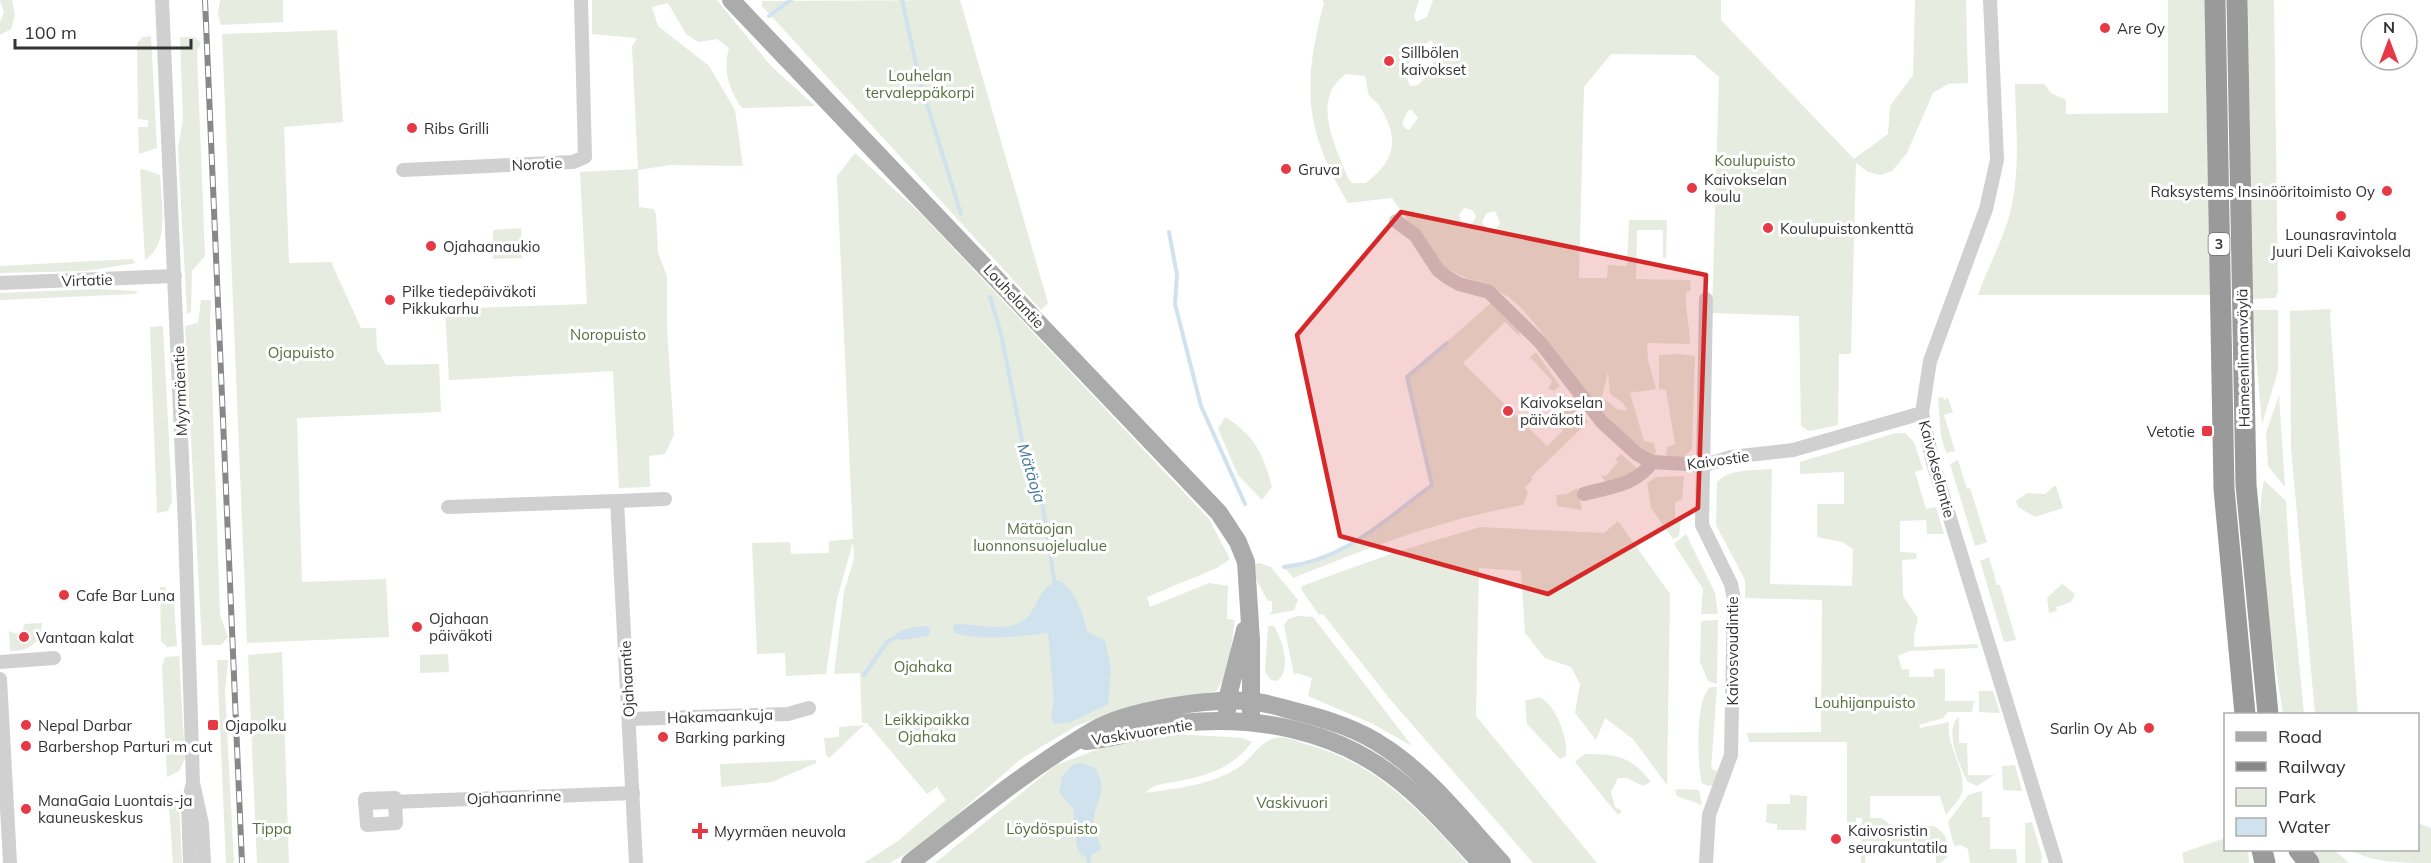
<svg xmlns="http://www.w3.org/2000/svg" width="2431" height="863" font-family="Mulish,sans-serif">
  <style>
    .green { fill: #e6ecdf; fill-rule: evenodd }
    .water { fill: #cfe2ee }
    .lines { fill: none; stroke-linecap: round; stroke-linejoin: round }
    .stream { stroke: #cfe2ee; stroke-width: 4 }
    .minor { stroke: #d0d0d0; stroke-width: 14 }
    .major { stroke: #ababab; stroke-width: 18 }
    .highway { stroke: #9a9a9a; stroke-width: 21 }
    .rail-casing { stroke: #888; stroke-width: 6 }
    .rail { stroke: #fff; stroke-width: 4; stroke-dasharray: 11; stroke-linecap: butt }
    .marked { fill: #d62828; fill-opacity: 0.2; stroke: #d62828; stroke-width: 4.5; stroke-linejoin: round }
    .poi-dot { fill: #e63946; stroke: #fff; stroke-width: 2 }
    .labels { text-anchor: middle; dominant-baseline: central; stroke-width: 6; stroke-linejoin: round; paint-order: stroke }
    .shield { fill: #fff; stroke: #707070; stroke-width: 1.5 }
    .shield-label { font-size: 14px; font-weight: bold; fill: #333 }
    .poi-label { font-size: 15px; fill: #333; stroke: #fff; text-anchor: start }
    .park-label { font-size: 15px; fill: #56703f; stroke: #fff }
    .street-label { font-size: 15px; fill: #333; stroke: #fff }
    .water-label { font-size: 16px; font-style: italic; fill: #3f7597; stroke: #fff }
  </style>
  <rect width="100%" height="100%" fill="#fff"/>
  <g class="green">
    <path d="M0 0H12L15 15 11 29 0 35V22L4 12Z"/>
    <path d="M220 0H283V22L221 25 218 14Z"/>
    <path d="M592 0H717L771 66 815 106 742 108C728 88 723 70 729 48L717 39 698 42 686 34 668 3 652 7 658 26 709 66 735 110 743 166 670 165 638 170 639 207 653 209 656 214 658 253 667 276V329L674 435 665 454 649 456 650 487 619 488 613 371 449 380 445 309 587 304 580 172 638 169 632 47 637 38 592 34Z"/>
    <path d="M960 0 1048 303 1041 310 762 6V1Z"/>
    <path d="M1322 0H1419L1414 16 1416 22 1427 17 1433 0H1721V20L1854 159 1888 134 1890 106 1913 75 1915 0H1966L1968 83 1948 84 1933 93 1907 153 1892 171 1880 175 1868 172 1856 163 1851 354H1839L1838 425 1809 431 1801 426 1799 316 1712 313 1719 77 1694 55 1611 54 1584 87 1579 278H1607L1608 265 1627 266 1629 220H1667L1666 258H1663V230H1637L1636 279 1690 280 1691 290 1686 293C1685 310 1690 327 1690 344L1647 343 1648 360 1656 389 1630 393 1644 441 1654 443 1656 452 1654 456C1601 426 1563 353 1521 308 1500 285 1470 283 1445 267 1430 257 1404 214 1392 198L1348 203C1304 128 1302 86 1324 3ZM1431 40 1436 47 1432 70 1418 85 1410 86 1404 70 1421 47ZM1346 74 1365 76C1367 82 1367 90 1369 95 1371 99 1376 101 1379 105 1399 138 1397 159 1366 183H1352L1349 180C1337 150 1309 99 1346 74ZM1408 110H1412L1418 118 1409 130 1405 128 1402 123ZM1464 208 1472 210 1476 216 1470 228 1463 226 1459 215ZM1495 211 1500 223 1495 231H1488L1482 222 1487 213ZM1608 372 1610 394 1623 403 1628 411 1617 409 1602 397Z"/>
    <path d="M2168 0H2205L2210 295H1978C1987 269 2001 244 2009 217 2021 174 2016 129 2015 84H2044L2051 93 2066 100V114L2168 113Z"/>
    <path d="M2248 0H2274L2278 292 2275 298 2252 299Z"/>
    <path d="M337 30 343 122 284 127 289 263 331 262 361 328H376L377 349 386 365 439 364 441 412 297 418 302 582 386 579 389 637 247 643 222 34Z"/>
    <path d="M151 36 157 148 139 154 138 127H148V120L138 119 137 43 143 37Z"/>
    <path d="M180 37H194L201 43 197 52 205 256 192 271 191 312 187 314 178 148 183 120Z"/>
    <path d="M855 153 921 214 1209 519 1230 559 1217 568 1147 597 1150 607 1209 583 1228 586 1227 619 1235 620C1231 641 1231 674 1216 691L1116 711 1076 726 1021 759 924 843 890 863H864L898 841 946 800 937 787 927 794 867 723H862L860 673 834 674 844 592 854 559 853 542 837 599 826 674 786 676 785 653 757 654 752 543 790 542 791 554 829 553V541L853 539 837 176Z"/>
    <path d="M143 169 160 175C161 202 171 243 145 260L140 170Z"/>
    <path d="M521 228 522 258 493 259V230Z"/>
    <path d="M132 259 136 263 86 271 0 273V266Z"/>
    <path d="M97 289 138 291 134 294 0 300V293Z"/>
    <path d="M201 300H211L210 322 220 615 228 637 221 645H202L185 326 198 323Z"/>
    <path d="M1491 303 1520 328 1519 336 1505 322 1463 363 1547 446 1563 431 1548 414 1565 399 1588 422 1531 477 1533 479 1525 488 1528 493 1523 505C1443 519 1368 548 1293 578L1284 567C1345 560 1385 520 1432 485L1407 377Z"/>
    <path d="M2331 309 2330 315 2358 714H2315L2291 448 2290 311Z"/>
    <path d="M2252 310H2278V371L2262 424Z"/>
    <path d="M163 326 172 501 168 511 157 513 150 327Z"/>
    <path d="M1536 352 1560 386 1554 391 1548 389 1552 381 1530 357Z"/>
    <path d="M1679 354 1695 356 1692 449 1683 458 1666 456 1667 447 1675 444 1666 390 1659 389V355Z"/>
    <path d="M2279 395 2285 487 2268 466 2266 433Z"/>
    <path d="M1943 397 1944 400 1948 398 1953 412 1944 415 1955 451 1946 453 1941 436 1938 398Z"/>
    <path d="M1225 417C1255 436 1263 453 1272 487L1262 500 1238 475 1218 429Z"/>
    <path d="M1896 433H1905L1914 442 1923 469 1915 472 1926 509 1936 507 1944 534H1927L1926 520 1900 521V552L1917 553 1916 559 1902 560 1903 596 1918 618 1914 635V647L1977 644 1978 648 1909 651 1898 656 1902 670 1909 669V677H1934V669H1945V701H1974L1972 712H1948L1943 718 1919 725 1920 728 1949 722C1945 744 1967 771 1962 792 1960 800 1951 808 1946 815L1940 796H1870V818H1882L1889 824 1897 825 1934 826C1945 832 1950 843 1949 855L1940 863H1936V842L1866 841 1865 863H1861L1862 818H1856L1857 839H1847V742H1749L1747 733 1821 732 1822 600 1745 598V580L1716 525 1717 482C1731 468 1753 471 1772 469L1770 584 1852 586 1853 549 1842 542 1817 537V504H1844V472L1800 474V462Z"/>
    <path d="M1621 454 1639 470 1637 474 1606 482 1601 475 1606 476 1618 462 1615 459Z"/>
    <path d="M1958 460 1967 489 1970 488 1987 542 1975 546 1950 464Z"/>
    <path d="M1684 476 1682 499 1675 503V519H1681L1679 536 1673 539 1651 508 1647 483 1656 477Z"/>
    <path d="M2264 480 2286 501 2290 569 2304 714H2283C2273 640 2250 554 2264 480Z"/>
    <path d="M2054 486H2056L2063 508 2035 517 2018 507 2016 501 2027 493 2045 494Z"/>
    <path d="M1577 488 1582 510 1557 506 1556 495 1567 494Z"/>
    <path d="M1618 521 1670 594 1667 785 1633 739 1605 718 1596 740 1575 713 1580 684 1571 667 1545 658 1525 633 1521 571 1479 568 1476 716 1597 863H1533L1389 698 1323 614 1319 615 1301 589 1302 586 1396 552 1480 527 1604 533Z"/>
    <path d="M1686 534 1715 593 1718 614H1701L1703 589 1674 544Z"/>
    <path d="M1989 557 1997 585H2000L2016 640 2004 642 1980 561Z"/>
    <path d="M1259 563 1271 567 1298 600 1294 610 1269 615 1272 611V601H1268L1256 579 1255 564Z"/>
    <path d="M2062 584 2075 594 2071 602 2056 607 2057 611 2049 613 2047 598Z"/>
    <path d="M160 587H165L171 604H174L177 646 167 647 161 641Z"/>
    <path d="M1298 616 1313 617 1412 746 1371 723 1308 696 1312 678 1297 673 1294 675 1284 625 1288 619Z"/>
    <path d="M1718 620 1717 684 1708 681 1700 662 1701 621Z"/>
    <path d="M42 623C41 643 30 651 10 651L9 631 18 634 23 630 24 624Z"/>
    <path d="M1270 626H1274C1282 639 1293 672 1276 681L1271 680 1265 672 1268 627Z"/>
    <path d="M282 652 289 863H257L248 655Z"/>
    <path d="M448 654 449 672 420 673V655Z"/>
    <path d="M179 656 185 759 179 771 167 777 162 666 165 657Z"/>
    <path d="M217 660H228L225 691 234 863H226Z"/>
    <path d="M1711 687H1717L1711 769 1720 772 1713 785 1708 786 1702 783C1697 765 1695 696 1711 687Z"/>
    <path d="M1979 691H1993L2000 713 1979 712Z"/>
    <path d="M1539 697C1556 705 1568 738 1566 756L1560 759 1527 724 1525 701Z"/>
    <path d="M1959 717V743H1967L1968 775H1994L1977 786 1967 781C1960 766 1943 729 1959 717Z"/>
    <path d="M864 725 829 758 826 755 824 738 839 737V727Z"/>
    <path d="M1176 734 1243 738 1252 742C1232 768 1210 775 1179 781 1165 784 1155 783 1145 793 1177 788 1208 786 1236 769 1251 761 1258 742 1275 738 1283 735 1297 741 1305 744 1375 762 1421 811 1467 863H935L1056 765 1115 743Z"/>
    <path d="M1585 754C1616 754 1631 756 1651 782L1643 786 1627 778H1618L1611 792 1615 807 1622 811 1618 815 1575 762Z"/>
    <path d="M816 760V763L772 782 721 787 720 764Z"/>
    <path d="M2015 765 2022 791 2003 790 2002 766Z"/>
    <path d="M1679 789 1699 790 1702 805 1677 796 1675 790Z"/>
    <path d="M1982 791V817H1990V849H2016L2017 863H1970L1968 849 1961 845 1954 846 1948 822 1968 795Z"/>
    <path d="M168 793 179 800 182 863H173Z"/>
    <path d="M1790 795 1807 796 1806 830H1777V824L1766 823 1767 804H1790Z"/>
    <path d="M2032 822 2042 856 2041 863H2025V823Z"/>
    <path d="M2418 823 2431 828V863C2404 863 2371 863 2351 850H2418Z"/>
    <path d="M2225 838 2226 850H2248L2249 863H2184L2182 853Z"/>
    <path d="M2308 850H2334L2349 863H2318Z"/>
  </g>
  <g class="water">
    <path d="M1058 580C1075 589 1083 613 1087 631L1105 641 1111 669 1108 704 1071 722 1054 724 1051 716 1054 701 1048 633C1017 636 985 642 954 633L953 627 956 624C979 623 1017 637 1032 611 1040 596 1043 588 1058 580Z"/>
    <path d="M928 626 931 630 928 636 902 640 893 637C902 627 916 627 928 626Z"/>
    <path d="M1083 763 1095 768C1111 791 1092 804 1094 825 1094 834 1100 841 1101 849L1088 858 1081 855 1077 848 1073 808 1059 792 1062 776 1074 764Z"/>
  </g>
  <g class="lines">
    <g class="stream">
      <path d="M902 0 920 82 961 214"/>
      <path d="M769 16 791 0"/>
      <path d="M1169 232 1177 275 1175 304 1201 406 1245 504"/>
      <path d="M990 297 1001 334 1025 455 1043 507 1055 586"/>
      <path d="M1284 567C1345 560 1385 520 1432 485L1407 377 1447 343"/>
      <path d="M864 675 887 642 898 636"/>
      <path d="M1088 854 1089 863"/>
    </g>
    <g class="minor">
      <path d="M162 0 185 527 193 783 202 824 204 863"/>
      <path d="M1990 0 1997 160 1986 209 1930 361 1922 413 1933 463 2056 863"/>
      <path d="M403 170 573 162 585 157 581 0"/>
      <path d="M1396 221 1415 235 1438 270 1447 277 1459 284 1489 292 1540 342 1602 422 1637 454 1652 462 1705 465 1731 457 1793 450 1922 413"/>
      <path d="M0 283 175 276"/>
      <path d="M1706 299 1702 525 1731 584 1734 600 1731 755 1709 815 1706 863"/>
      <path d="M1584 494C1609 487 1637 485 1652 462"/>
      <path d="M617 501 665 499"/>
      <path d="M448 507 617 501 636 863"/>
      <path d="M0 662 54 658"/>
      <path d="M0 679 10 863"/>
      <path d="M630 719 788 714 809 708"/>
      <path d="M395 798 396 823 367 825 365 799Z"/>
      <path d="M365 803 633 793"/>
      <path d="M190 863 188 803 193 783"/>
    </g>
    <g class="major">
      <path d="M731 0 1219 513 1238 542 1246 562 1251 640V722"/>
      <path d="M1227 711V700L1245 630"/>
      <path d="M1086 741C1118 738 1149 727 1181 723 1254 715 1334 730 1393 776 1426 801 1453 833 1481 863"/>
      <path d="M910 863C970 817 1029 768 1094 730 1129 710 1209 698 1249 701 1264 702 1279 707 1294 711 1326 719 1359 729 1386 748 1431 778 1465 823 1502 863"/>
    </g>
    <g class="highway">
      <path d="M2215 0 2224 489 2245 714"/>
      <path d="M2237 0 2246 485 2268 714"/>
      <path d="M2262 850 2265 863"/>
      <path d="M2299 850 2309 863"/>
    </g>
    <g class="rail-casing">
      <path id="rail" d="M205 0 242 863"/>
    </g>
    <use href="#rail" class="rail"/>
  </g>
  <path class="marked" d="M1401 212 1706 275 1698 508 1548 594 1340 536 1297 335Z"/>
  <g class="poi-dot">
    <circle cx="2105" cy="28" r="6"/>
    <circle cx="1389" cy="61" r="6"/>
    <circle cx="412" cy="128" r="6"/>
    <circle cx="1286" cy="169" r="6"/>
    <circle cx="1692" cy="188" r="6"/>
    <circle cx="2387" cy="191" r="6"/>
    <circle cx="2341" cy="216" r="6"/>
    <circle cx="1768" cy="228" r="6"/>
    <circle cx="431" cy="246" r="6"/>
    <circle cx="390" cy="300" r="6"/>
    <circle cx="1508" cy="411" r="6"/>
    <rect x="2201" y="425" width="12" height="12" rx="3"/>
    <circle cx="64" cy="595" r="6"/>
    <circle cx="417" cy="627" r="6"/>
    <circle cx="24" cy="637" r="6"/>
    <circle cx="26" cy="725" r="6"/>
    <rect x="207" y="719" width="12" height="12" rx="3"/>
    <circle cx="2149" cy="728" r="6"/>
    <circle cx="663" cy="737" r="6"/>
    <circle cx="26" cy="746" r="6"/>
    <circle cx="26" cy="809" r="6"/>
    <path d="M697 822h6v6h6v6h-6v6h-6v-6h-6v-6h6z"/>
    <circle cx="1836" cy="839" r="6"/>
  </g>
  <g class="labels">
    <rect class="shield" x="2208.5" y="233" width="21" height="22" rx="4.5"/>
    <g class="shield-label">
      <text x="2219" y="244">3</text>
    </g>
    <g class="poi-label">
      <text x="2117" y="28">Are Oy</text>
      <text x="1401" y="52">Sillbölen<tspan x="1401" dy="17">kaivokset</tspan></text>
      <text x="424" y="128">Ribs Grilli</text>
      <text x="1298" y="169">Gruva</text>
      <text x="1704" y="179">Kaivokselan<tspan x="1704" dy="17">koulu</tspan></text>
      <text x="2375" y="191" text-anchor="end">Raksystems Insinööritoimisto Oy</text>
      <text x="1780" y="228">Koulupuistonkenttä</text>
      <text x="2341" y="234" text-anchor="middle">Lounasravintola<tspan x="2341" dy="17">Juuri Deli Kaivoksela</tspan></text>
      <text x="443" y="246">Ojahaanaukio</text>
      <text x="402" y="291">Pilke tiedepäiväkoti<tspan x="402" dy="17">Pikkukarhu</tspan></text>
      <text x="1520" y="402">Kaivokselan<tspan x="1520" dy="17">päiväkoti</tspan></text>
      <text x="2195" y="431" text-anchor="end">Vetotie</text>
      <text x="76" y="595">Cafe Bar Luna</text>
      <text x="429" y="618">Ojahaan<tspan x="429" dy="17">päiväkoti</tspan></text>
      <text x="36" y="637">Vantaan kalat</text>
      <text x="38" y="725">Nepal Darbar</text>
      <text x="225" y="725">Ojapolku</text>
      <text x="2137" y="728" text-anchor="end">Sarlin Oy Ab</text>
      <text x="675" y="737">Barking parking</text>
      <text x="38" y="746">Barbershop Parturi m cut</text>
      <text x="38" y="800">ManaGaia Luontais-ja<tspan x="38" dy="17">kauneuskeskus</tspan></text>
      <text x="1848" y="830">Kaivosristin<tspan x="1848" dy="17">seurakuntatila</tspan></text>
      <text x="714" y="831">Myyrmäen neuvola</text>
    </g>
    <g class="park-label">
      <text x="920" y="75">Louhelan<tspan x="920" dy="17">tervaleppäkorpi</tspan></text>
      <text x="1755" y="160">Koulupuisto</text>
      <text x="608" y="334">Noropuisto</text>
      <text x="301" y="352">Ojapuisto</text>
      <text x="1040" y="528">Mätäojan<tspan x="1040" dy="17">luonnonsuojelualue</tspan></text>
      <text x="923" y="666">Ojahaka</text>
      <text x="1865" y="702">Louhijanpuisto</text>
      <text x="927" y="719">Leikkipaikka<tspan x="927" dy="17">Ojahaka</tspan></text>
      <text x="1292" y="802">Vaskivuori</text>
      <text x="272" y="828">Tippa</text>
      <text x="1052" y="828">Löydöspuisto</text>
    </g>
    <g class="street-label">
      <text transform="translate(537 164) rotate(-3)">Norotie</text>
      <text transform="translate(87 280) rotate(-2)">Virtatie</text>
      <text transform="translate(1014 296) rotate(47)">Louhelantie</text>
      <text transform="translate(2243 358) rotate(-91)">Hämeenlinnanväylä</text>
      <text transform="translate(180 391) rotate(-92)">Myyrmäentie</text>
      <text transform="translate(1718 460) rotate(-8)">Kaivostie</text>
      <text transform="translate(1937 469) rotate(75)">Kaivokselantie</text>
      <text transform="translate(1732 651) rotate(-90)">Kaivosvoudintie</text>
      <text transform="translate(627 679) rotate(-93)">Ojahaantie</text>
      <text transform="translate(720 716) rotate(-2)">Hakamaankuja</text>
      <text transform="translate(1142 732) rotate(-9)">Vaskivuorentie</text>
      <text transform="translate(514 797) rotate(-2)">Ojahaanrinne</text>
    </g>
    <g class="water-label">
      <text transform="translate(1032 473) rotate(73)">Mätäoja</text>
    </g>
  </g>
  <rect x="2224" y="713" width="195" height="138" fill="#ffffff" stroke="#adadad" stroke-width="1.5"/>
  <rect x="2236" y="732" width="30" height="9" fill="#ababab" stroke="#adadad" stroke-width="1.5"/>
  <text x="2278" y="743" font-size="18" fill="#333333">Road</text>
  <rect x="2236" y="762" width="30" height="9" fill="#888888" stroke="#adadad" stroke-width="1.5"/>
  <text x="2278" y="773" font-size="18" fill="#333333">Railway</text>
  <rect x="2236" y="788" width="30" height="18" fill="#e6ecdf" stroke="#adadad" stroke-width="1.5"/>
  <text x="2278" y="803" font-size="18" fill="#333333">Park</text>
  <rect x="2236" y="818" width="30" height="18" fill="#cfe2ee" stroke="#adadad" stroke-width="1.5"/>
  <text x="2278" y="833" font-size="18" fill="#333333">Water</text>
  <g transform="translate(2389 42)"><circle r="28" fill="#ffffff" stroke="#adadad" stroke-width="1.5"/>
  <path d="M0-4.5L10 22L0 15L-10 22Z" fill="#e63946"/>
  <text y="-9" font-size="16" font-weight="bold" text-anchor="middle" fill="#333333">N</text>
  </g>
  <path d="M15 39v9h176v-9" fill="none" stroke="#333333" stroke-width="3"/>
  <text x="24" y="39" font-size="18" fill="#333333" stroke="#ffffff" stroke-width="4.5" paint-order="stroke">100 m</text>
</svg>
